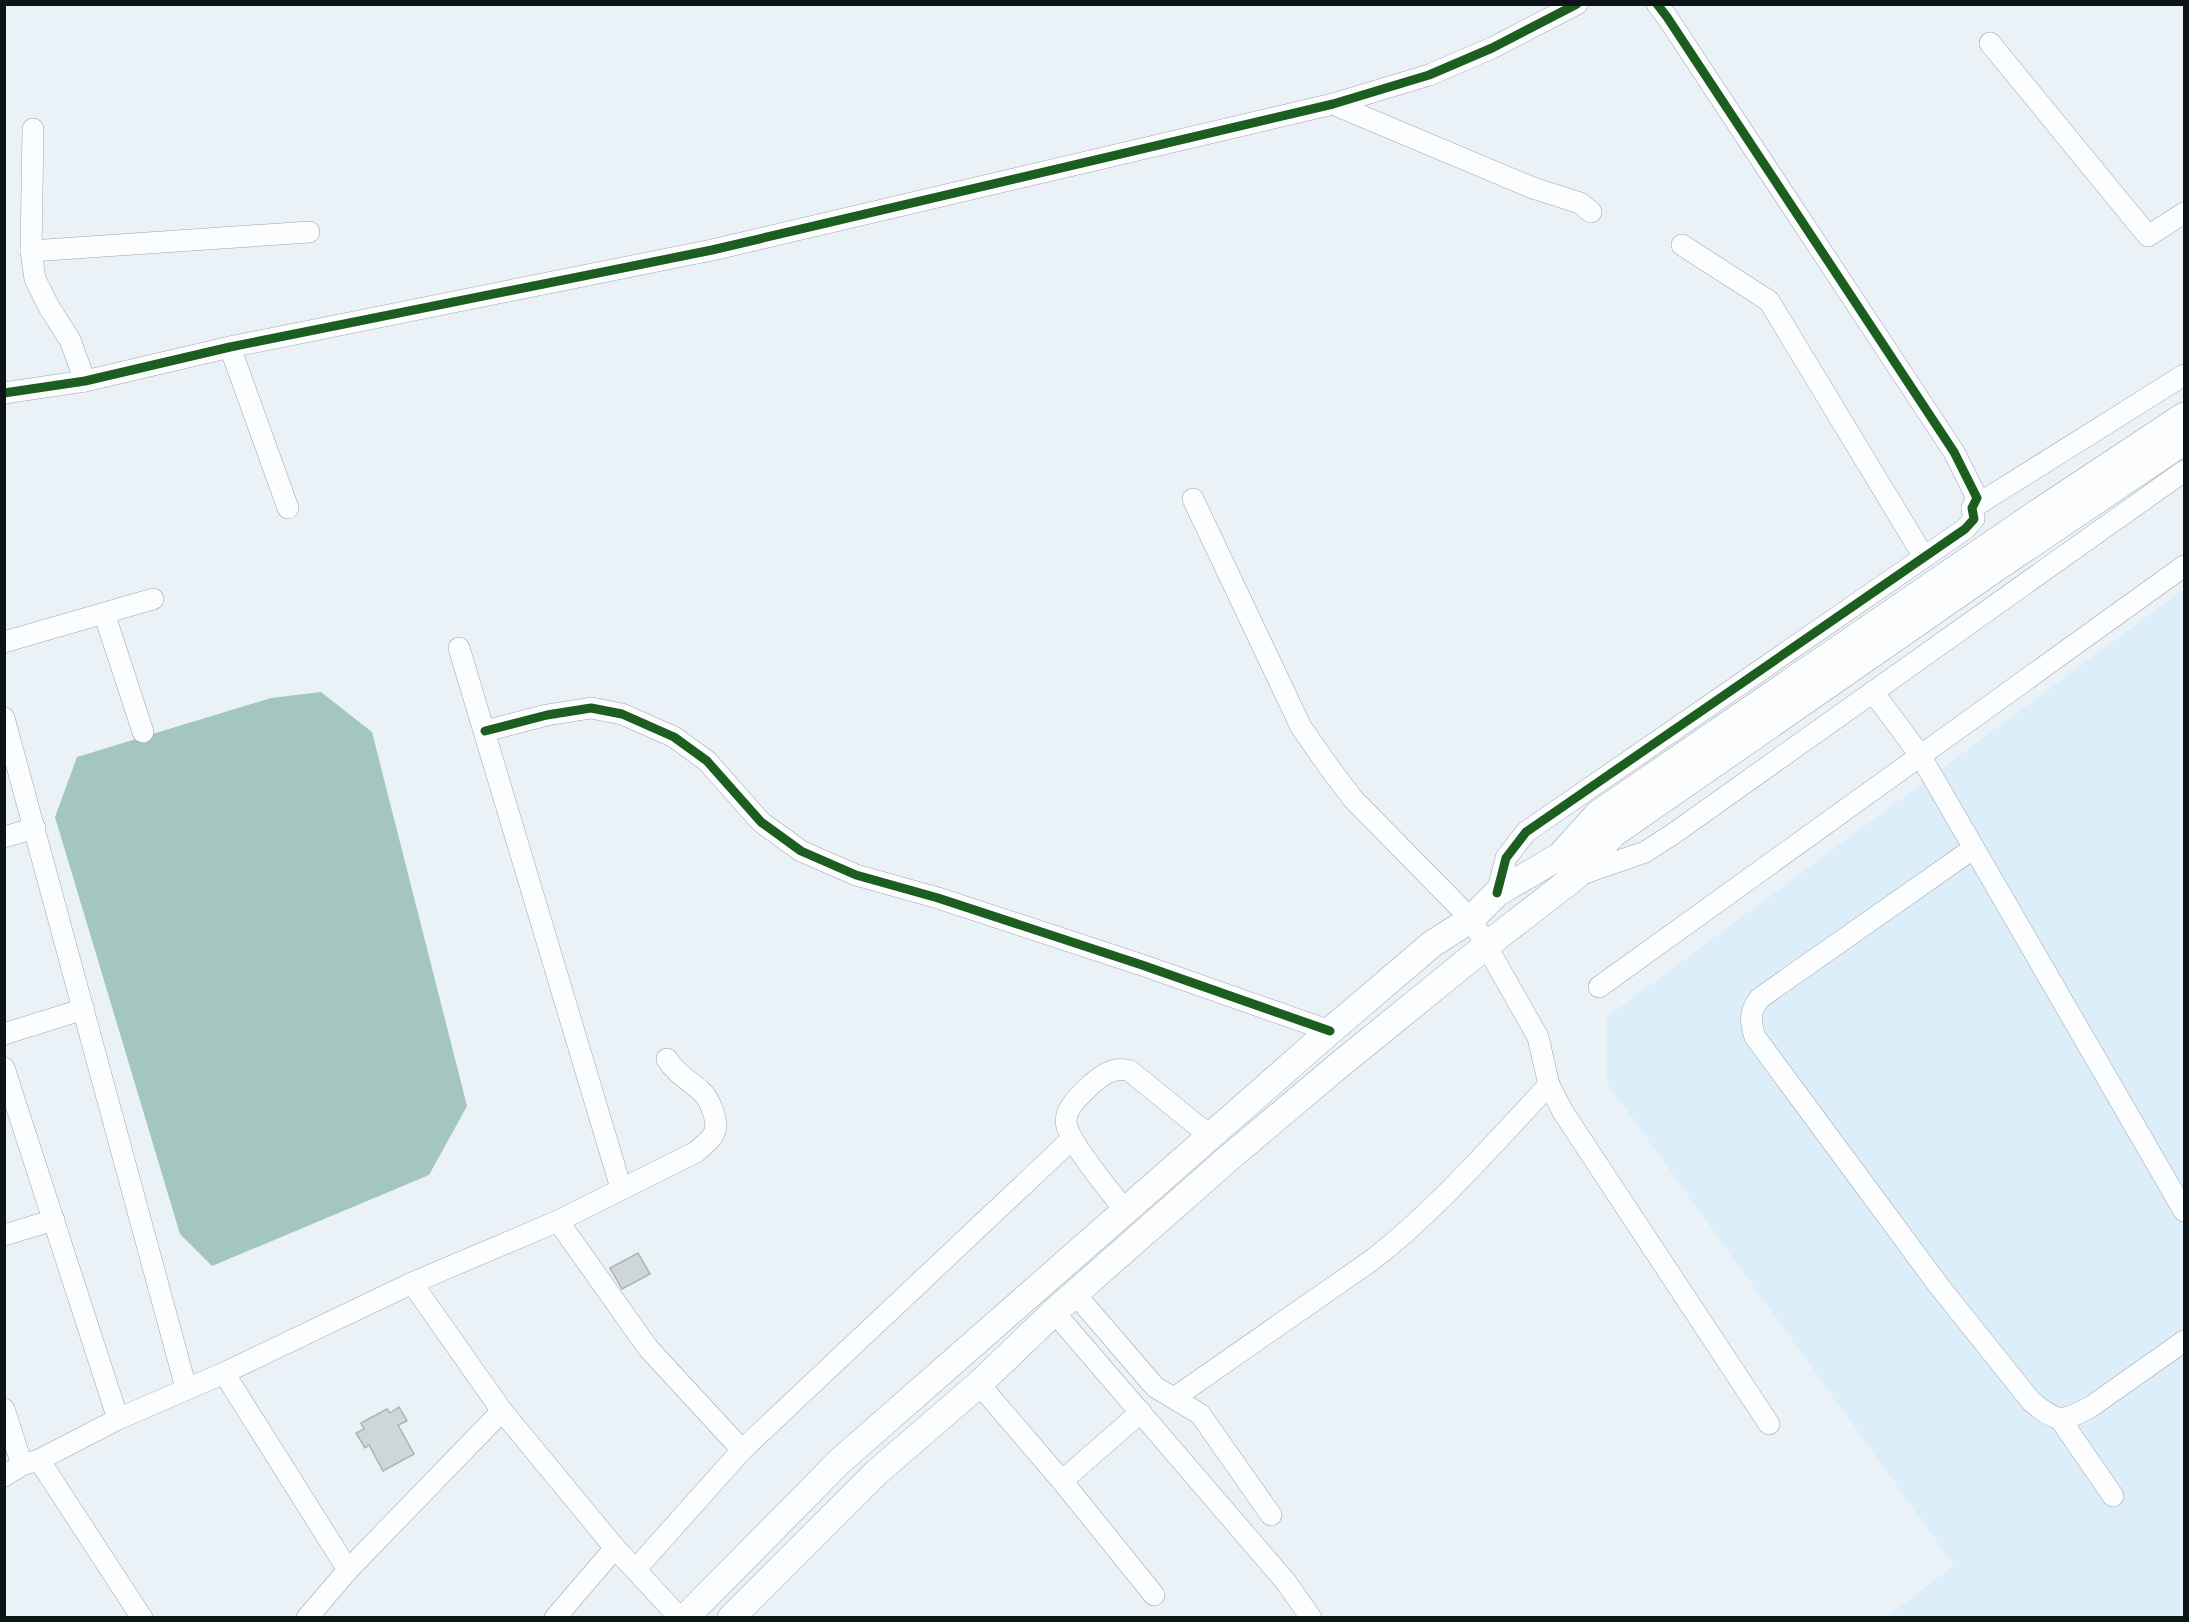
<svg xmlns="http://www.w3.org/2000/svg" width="2189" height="1622" font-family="'Exo 2',sans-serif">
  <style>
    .built { fill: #dceefa }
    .water { fill: #a3c6c0 }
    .building { fill: #ced6d9; stroke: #abb3b6; stroke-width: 1.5 }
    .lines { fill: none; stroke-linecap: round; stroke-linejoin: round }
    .minor-casing { stroke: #9fa5a9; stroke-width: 22 }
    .major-casing { stroke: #9fa5a9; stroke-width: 28 }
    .minor { stroke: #fcfdfe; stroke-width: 21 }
    .major { stroke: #fcfdfe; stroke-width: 27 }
    .cycleway-casing { stroke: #fff; stroke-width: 13 }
    .cycleway { stroke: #1b5e20; stroke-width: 9 }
  </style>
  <rect width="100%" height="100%" fill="#eaf2f7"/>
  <path class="built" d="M2184 589V1617H1887L1954 1565 1607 1083V1017Z"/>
  <path class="water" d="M321 692 372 732 467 1106 429 1175 212 1266 180 1234 55 817 77 757 271 698Z"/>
  <g class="building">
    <path d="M638 1253 650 1274 622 1289 610 1268Z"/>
    <path d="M399 1407 407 1421 398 1425 414 1454 383 1471 369 1445 365 1448 356 1433 364 1429 361 1423 387 1409 390 1413Z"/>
  </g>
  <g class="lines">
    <g class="minor-casing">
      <g id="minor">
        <path d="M1990 43 2148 236 2184 213"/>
        <path d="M1333 104 1533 188 1580 203 1591 212"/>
        <path d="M33 129 31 251 35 279 49 307 70 340 85 381"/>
        <path d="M1682 245 1769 301 1924 557"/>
        <path d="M31 251 309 232"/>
        <path d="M230 347 288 508"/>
        <path d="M4 393 85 381 230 347 712 250 1333 104 1429 75 1492 48 1577 4"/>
        <path d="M1193 499 1301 727 1326 763 1353 799 1471 919 1538 1037 1549 1085 1563 1112 1769 1424"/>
        <path d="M1972 508 2184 375"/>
        <path d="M104 613 143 732"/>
        <path d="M4 642 153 599"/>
        <path d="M459 648 621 1188"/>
        <path d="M1873 692 1920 755 2184 1211"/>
        <path d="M4 718 186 1388"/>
        <path d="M485 731 547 715 591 708 622 714 674 737 707 761 761 822 801 851 856 875 938 898 1142 965 1330 1031"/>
        <path d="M4 837 35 828"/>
        <path d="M1974 848 1760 998C1749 1012 1750 1021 1755 1037L1939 1286 2031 1401C2057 1423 2062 1423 2092 1406L2184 1341"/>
        <path d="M1576 876 1645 852 1673 834 2184 471"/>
        <path d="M1497 893 1506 858 1526 832 1965 529 1974 519 1972 508 1977 498 1954 452 1667 17 1657 4"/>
        <path d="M1599 987 2184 566"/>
        <path d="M4 1034 84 1009"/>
        <path d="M4 1068 118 1419"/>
        <path d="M1125 1211C1112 1193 1066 1140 1066 1121 1066 1107 1083 1092 1093 1083 1104 1073 1116 1066 1130 1071L1210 1136"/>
        <path d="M558 1221 648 1348 742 1450"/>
        <path d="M4 1235 54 1220"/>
        <path d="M412 1283 502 1411 615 1548"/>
        <path d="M1076 1295 1155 1387 1200 1414 1271 1515"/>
        <path d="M1054 1312 1286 1582 1311 1618"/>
        <path d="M224 1373 348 1570"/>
        <path d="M979 1384 1062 1481 1154 1595"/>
        <path d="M1174 1398 1372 1260C1438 1209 1492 1145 1549 1085"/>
        <path d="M4 1409 22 1465"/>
        <path d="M2060 1419 2113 1496"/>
        <path d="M39 1460 142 1618"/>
        <path d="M4 1476 22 1465 39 1460 118 1419 224 1373 412 1283 558 1221 696 1152C702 1146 712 1140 715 1131 718 1120 710 1099 701 1091 689 1080 676 1074 667 1059"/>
        <path d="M1062 1481 1141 1412"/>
        <path d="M636 1569 742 1450 1072 1139"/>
        <path d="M307 1618 348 1570 502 1411"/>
        <path d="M555 1618 615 1548 680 1618"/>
      </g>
    </g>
    <g class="major-casing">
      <g id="major">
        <path d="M685 1618 839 1462 1330 1031 1432 944 1471 919 1497 893 1560 856 1598 814 2036 514 2184 416"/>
        <path d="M731 1618 877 1472 979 1384 1054 1312 1230 1157 1338 1066 1487 945 1576 876 1613 834 1996 568 2184 441"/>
      </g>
    </g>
    <use href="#minor" class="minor"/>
    <use href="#major" class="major"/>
    <g class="cycleway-casing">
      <g id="cycleway">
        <path d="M4 393 85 381 230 347 712 250 1333 104 1429 75 1492 48 1577 4"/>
        <path d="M485 731 547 715 591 708 622 714 674 737 707 761 761 822 801 851 856 875 938 898 1142 965 1330 1031"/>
        <path d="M1497 893 1506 858 1526 832 1965 529 1974 519 1972 508 1977 498 1954 452 1667 17 1657 4"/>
      </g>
    </g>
    <use href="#cycleway" class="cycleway"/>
  </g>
  <rect width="2189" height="1622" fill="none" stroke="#0d1418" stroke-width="12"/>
</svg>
